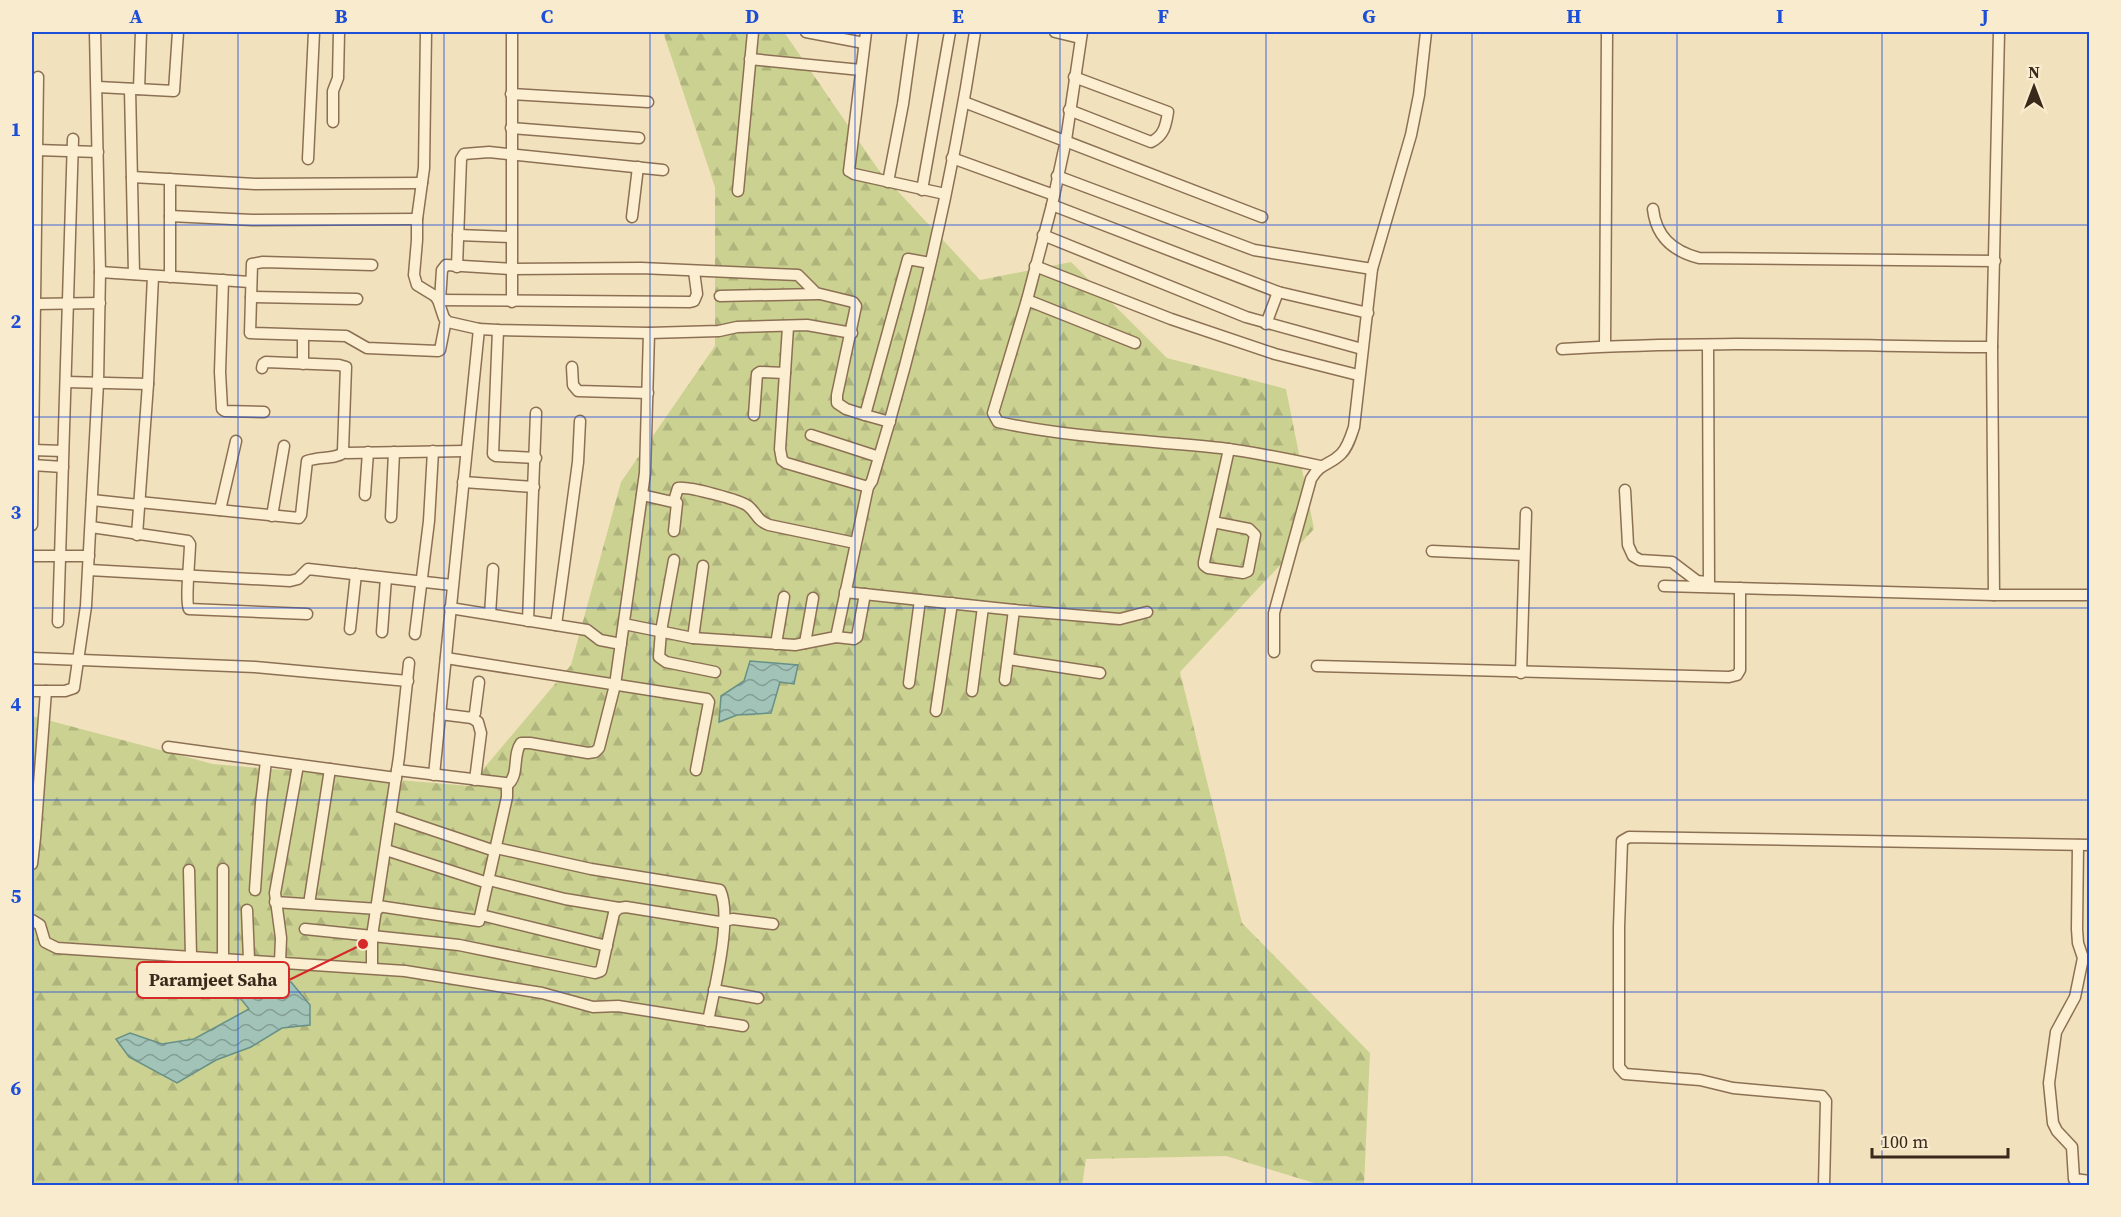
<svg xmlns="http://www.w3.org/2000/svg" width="2121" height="1217" font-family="'Source Serif 4',serif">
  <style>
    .forest { fill: url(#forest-firs) }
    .water { fill: url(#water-waves); stroke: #679186; stroke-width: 1.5 }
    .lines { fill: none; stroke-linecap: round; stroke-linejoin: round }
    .minor-casing { stroke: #8c7054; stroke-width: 13 }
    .minor { stroke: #fceed1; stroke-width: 10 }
    .grid { fill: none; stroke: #1d4ed8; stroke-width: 1.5; stroke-opacity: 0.55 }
    .leader { fill: none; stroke: #d62828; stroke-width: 2 }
    .callout-dot { fill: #d62828; stroke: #f9ebcd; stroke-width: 2 }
    .callout { fill: #f9ebcd; stroke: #d62828; stroke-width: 2 }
    .callout-label { font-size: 18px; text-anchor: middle; font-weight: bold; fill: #39291a }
    .neatline { fill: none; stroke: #1d4ed8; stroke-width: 2 }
    .grid-label { font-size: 20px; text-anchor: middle; font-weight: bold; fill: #1d4ed8 }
  </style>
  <defs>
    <pattern id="forest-firs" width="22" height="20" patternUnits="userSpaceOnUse" patternTransform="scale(1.5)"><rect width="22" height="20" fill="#cbd190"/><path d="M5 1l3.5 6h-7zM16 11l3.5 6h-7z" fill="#afb37c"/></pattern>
    <pattern id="water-waves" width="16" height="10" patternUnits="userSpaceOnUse" patternTransform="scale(1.5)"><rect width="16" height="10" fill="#a1c3b8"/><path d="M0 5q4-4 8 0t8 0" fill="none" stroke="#849e95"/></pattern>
  </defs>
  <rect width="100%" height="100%" fill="#f2e1bd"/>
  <path class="forest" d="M663 32H784L880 172 980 280 1071 262 1167 358 1286 389 1314 529 1180 672 1242 923 1370 1053 1364 1185H1321L1226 1156 1086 1159 1082 1186 32 1185V716L213 764 469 786 571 665 621 482 715 346V187Z"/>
  <g class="water">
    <path d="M750 661 798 665 794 684 780 682 771 713 737 715 719 722 721 696 744 681Z"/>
    <path d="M291 982 310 1005V1025L282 1028 251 1047 216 1060 177 1083 129 1057 116 1039 130 1033 162 1044 194 1039 249 1009 237 994 258 991Z"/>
  </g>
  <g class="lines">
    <g class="minor-casing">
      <g id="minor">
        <path d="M426 32 424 168 417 219V240L414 275 417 285 435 296 438 300 444 318 448 322 479 329 498 330 649 333 719 331 737 327 807 325 852 333"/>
        <path d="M806 32 864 43"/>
        <path d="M866 32 849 171 854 174 945 194"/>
        <path d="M1055 32 1080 38"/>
        <path d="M1082 32 1066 140 1052 205 1027 300 993 413 998 422C1071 438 1146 440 1221 448 1254 452 1287 459 1320 466"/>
        <path d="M750 59 861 70"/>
        <path d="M98 87 174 91 178 32"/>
        <path d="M130 89 134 274"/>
        <path d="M139 89 141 32"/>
        <path d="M511 94 648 102"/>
        <path d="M964 102 1262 217"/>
        <path d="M1069 110 1151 142C1164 136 1166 125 1168 112L1074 77"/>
        <path d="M333 122V91L338 78 339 32"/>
        <path d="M511 128 639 138"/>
        <path d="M37 150 98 152"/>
        <path d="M952 158 1054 195"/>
        <path d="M308 159 314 32"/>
        <path d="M1057 176 1254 250 1372 269"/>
        <path d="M132 177 255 184 422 183"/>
        <path d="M888 182 903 104 913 32"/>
        <path d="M922 190 950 32"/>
        <path d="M738 191 753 32"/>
        <path d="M1052 205 1278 292 1368 313"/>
        <path d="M1653 209C1656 236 1672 251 1699 258L1995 261"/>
        <path d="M170 216 252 220 417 219"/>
        <path d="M632 217 638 167"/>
        <path d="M458 235 511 237"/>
        <path d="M1043 235 1246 317 1362 349"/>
        <path d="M372 265 263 262 252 264 250 333 346 336 367 348 438 351 440 350 446 320"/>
        <path d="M1035 266 1171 319 1275 354 1358 375"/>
        <path d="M457 267 461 159 464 154 489 152 663 170"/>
        <path d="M100 272 250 282"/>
        <path d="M170 277V179"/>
        <path d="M223 280 220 372 222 409 225 411 264 412"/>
        <path d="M720 296 818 294"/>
        <path d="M251 297 357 299"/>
        <path d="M438 300 690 302 694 301 697 294 694 271"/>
        <path d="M440 300 442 270 446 265 512 269 641 268 798 275 816 293 853 302 856 306 837 395V403L846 409 865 415"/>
        <path d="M1027 300 1135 343"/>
        <path d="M512 302V32"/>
        <path d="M35 304 100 303"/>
        <path d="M1266 324 1278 292"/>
        <path d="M788 327 780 449 782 460 786 463 868 487 872 481C917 334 952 183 975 32"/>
        <path d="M498 330 493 454 496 456 536 458"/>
        <path d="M1708 345 1709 587"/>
        <path d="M1605 346 1607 32"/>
        <path d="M1562 349C1705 340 1849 346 1992 347"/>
        <path d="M303 364V336"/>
        <path d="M572 367 573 385 578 391 648 393"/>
        <path d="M262 368 263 364 266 362 339 365 346 367 343 450 347 453 466 451"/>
        <path d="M66 382 148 384"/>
        <path d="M754 415 757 374 760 372 785 373"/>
        <path d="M890 422 865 415 908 259 930 263"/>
        <path d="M811 435 879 457"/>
        <path d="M33 450 63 451"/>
        <path d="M32 465 63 467"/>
        <path d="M463 482 534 487"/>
        <path d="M1625 490 1628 545 1633 556 1640 560 1672 562 1697 581 1707 582"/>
        <path d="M365 495 368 452"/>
        <path d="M642 495 677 503 674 531"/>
        <path d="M92 500 139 505"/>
        <path d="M674 501 678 488C688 486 740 500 748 506 757 513 756 520 769 525L855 543"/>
        <path d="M139 502 299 518 301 515 307 461C320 456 334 460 345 452"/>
        <path d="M220 510 236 441"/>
        <path d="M272 516 284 446"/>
        <path d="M391 517 394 452"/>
        <path d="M1213 522 1249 529 1255 535 1248 571 1243 573 1208 568 1204 565V562L1229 449"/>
        <path d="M32 525 38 77"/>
        <path d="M91 527 188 541 190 544C190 556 185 602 189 609L307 614"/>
        <path d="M137 535 148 384 153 276"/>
        <path d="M1432 551 1524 555"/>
        <path d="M32 556H89"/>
        <path d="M674 560 661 631 659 657 666 662 715 672"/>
        <path d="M89 570 290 581 298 579 308 569 452 585"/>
        <path d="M1664 586 1994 595H2090"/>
        <path d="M845 592 1014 610 1120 619 1147 612"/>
        <path d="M1994 595 1992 347 1999 32"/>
        <path d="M450 608 587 630 600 640 621 644"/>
        <path d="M490 614 493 569"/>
        <path d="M528 621 536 413"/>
        <path d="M58 622 73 139"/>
        <path d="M624 624 693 638 795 645 836 637 868 487"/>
        <path d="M556 625 578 462 580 421"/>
        <path d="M350 629 356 574"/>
        <path d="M382 632 386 578"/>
        <path d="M415 634 429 521 433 451"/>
        <path d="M836 637 854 639 857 637 865 594"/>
        <path d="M693 638 703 566"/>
        <path d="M805 643 813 598"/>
        <path d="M776 644 784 597"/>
        <path d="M1274 652V613L1311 479C1321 462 1329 466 1341 454 1348 447 1351 436 1354 427L1372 269 1411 135 1419 95 1426 32"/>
        <path d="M32 658 255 667 408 681"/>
        <path d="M446 658 707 699 709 702 696 770"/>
        <path d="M1008 659 1100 673"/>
        <path d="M1317 666 1729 677 1737 675 1740 670V588"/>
        <path d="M1521 673 1526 513"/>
        <path d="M1005 680 1014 610"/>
        <path d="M909 683 920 600"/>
        <path d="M32 691H65L74 688 86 606 98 383 100 272 95 32"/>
        <path d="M972 691 983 607"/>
        <path d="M936 711 952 603"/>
        <path d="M440 714 472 718 475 713 479 682"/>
        <path d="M472 718 478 722 481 733 475 780"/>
        <path d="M168 747 396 778"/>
        <path d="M434 775 479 329"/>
        <path d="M507 785C520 776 512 755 521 743H530L588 753 595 752 599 748 615 685 645 473 649 333"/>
        <path d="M391 816 495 851"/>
        <path d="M2078 845 2077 929 2078 943 2083 958 2075 997 2056 1032 2049 1083 2053 1123 2057 1131 2072 1147 2074 1179 2090 1181"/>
        <path d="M496 848 591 869 720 890C733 916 714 991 708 1021"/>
        <path d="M386 850 488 883"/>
        <path d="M32 864 35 838 46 691"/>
        <path d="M223 869V958"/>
        <path d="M189 870 191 956"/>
        <path d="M489 880 565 899 619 908"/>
        <path d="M255 890 261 803 266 761"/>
        <path d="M275 902 378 909"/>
        <path d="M309 904 330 769"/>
        <path d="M378 906 479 921 507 797V787L505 783 397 770"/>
        <path d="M247 910 249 960"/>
        <path d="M481 915 607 946"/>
        <path d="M32 920 40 925 45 942 57 948 405 971 542 993 593 1007 618 1006 743 1026"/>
        <path d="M305 929 459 945 595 973 601 971 602 967 614 913 619 908 626 907 719 922 733 919 773 924"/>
        <path d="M280 962 281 938 275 893 298 765"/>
        <path d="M372 968V936L399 757 409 663"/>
        <path d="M714 990 758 998"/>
        <path d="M1824 1186 1826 1101 1822 1096 1733 1088 1700 1080 1625 1074 1619 1067V927L1622 841 1629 837 2090 845"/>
      </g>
    </g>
    <use href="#minor" class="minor"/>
  </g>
  <path class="grid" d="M238 32V1186M444 32V1186M650 32V1186M855 32V1186M1060 32V1186M1266 32V1186M1472 32V1186M1677 32V1186M1882 32V1186M32 225H2090M32 417H2090M32 608H2090M32 800H2090M32 992H2090"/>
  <path class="leader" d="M363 944L289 980"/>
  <circle class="callout-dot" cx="363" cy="944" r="6"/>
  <rect class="callout" x="137" y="962" width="152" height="36" rx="6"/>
  <g class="callout-label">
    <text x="213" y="986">Paramjeet Saha</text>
  </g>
  <rect width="2121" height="1217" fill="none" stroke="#f9ebcd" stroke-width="66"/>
  <g transform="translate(2034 87)" stroke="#f9ebcd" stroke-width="4.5" paint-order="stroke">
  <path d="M0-4.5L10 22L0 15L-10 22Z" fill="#39291a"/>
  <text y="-9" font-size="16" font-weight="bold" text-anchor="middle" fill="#39291a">N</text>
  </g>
  <path d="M1872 1148v9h136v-9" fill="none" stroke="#39291a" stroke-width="3"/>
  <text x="1881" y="1148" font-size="18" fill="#39291a" stroke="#f9ebcd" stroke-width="4.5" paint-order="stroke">100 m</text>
  <rect x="33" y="33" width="2055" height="1151" class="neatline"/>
  <g class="grid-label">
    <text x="136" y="23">A</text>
    <text x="341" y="23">B</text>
    <text x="547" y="23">C</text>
    <text x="752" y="23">D</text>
    <text x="958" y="23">E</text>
    <text x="1163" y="23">F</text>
    <text x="1369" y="23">G</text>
    <text x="1574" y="23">H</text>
    <text x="1780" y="23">I</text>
    <text x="1985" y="23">J</text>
    <text x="16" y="136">1</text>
    <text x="16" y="328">2</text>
    <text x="16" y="519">3</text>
    <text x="16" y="711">4</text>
    <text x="16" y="903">5</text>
    <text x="16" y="1095">6</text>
  </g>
</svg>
